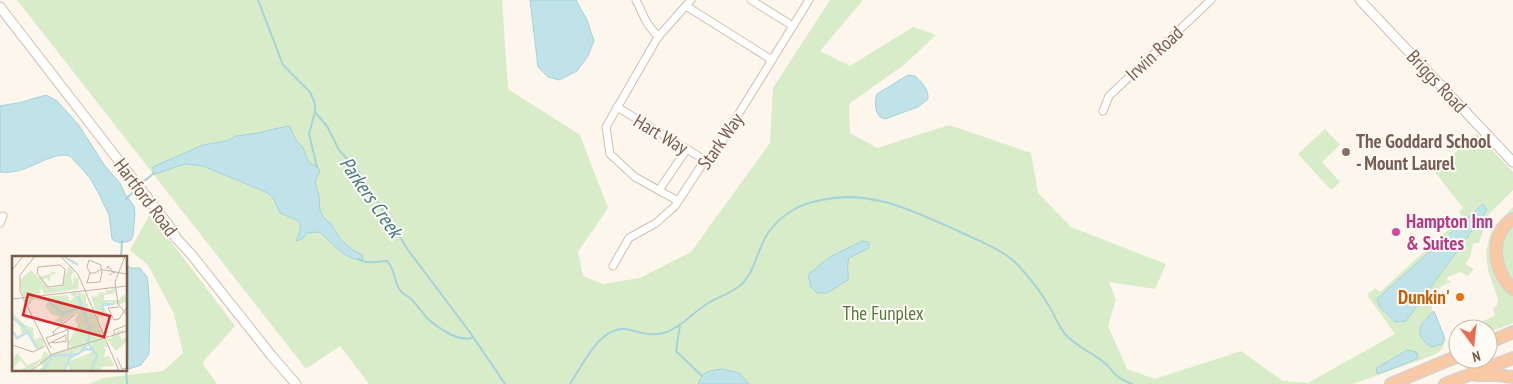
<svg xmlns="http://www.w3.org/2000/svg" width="1513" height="384" font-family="'PT Sans Narrow',sans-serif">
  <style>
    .green { fill: #d8ecc9 }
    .water { fill: #bfe3e8; stroke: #a5d3da }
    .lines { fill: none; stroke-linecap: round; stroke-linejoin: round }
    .stream { stroke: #a5d3da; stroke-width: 2 }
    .minor-casing { stroke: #d1beb0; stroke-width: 9 }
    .tertiary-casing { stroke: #d1beb0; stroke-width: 11 }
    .trunk-casing { stroke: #dad1cd; stroke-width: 14 }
    .minor { stroke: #fff; stroke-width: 7 }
    .tertiary { stroke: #fff; stroke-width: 9 }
    .trunk { stroke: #f9c8a4; stroke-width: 11 }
    .education-dot { fill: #8d6e63; stroke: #fffaf3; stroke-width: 2 }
    .hotel-dot { fill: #d1479c; stroke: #fffaf3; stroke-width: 2 }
    .food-dot { fill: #e8710a; stroke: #fffaf3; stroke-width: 2 }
    .labels { text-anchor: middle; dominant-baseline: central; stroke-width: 4; stroke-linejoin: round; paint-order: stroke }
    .street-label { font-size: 19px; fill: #7a5c4d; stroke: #fffaf3 }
    .education-label { font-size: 19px; font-weight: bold; fill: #785e54; stroke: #fffaf3; text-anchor: start }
    .hotel-label { font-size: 19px; font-weight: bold; fill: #b23c85; stroke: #fffaf3; text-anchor: start }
    .food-label { font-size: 19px; font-weight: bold; fill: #c56008; stroke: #fffaf3; text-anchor: end }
    .park-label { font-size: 19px; fill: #537a41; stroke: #fffaf3 }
    .water-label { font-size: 20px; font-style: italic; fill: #437c86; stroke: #fffaf3 }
    .inset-river { fill: none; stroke: #bfe3e8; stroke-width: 2.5 }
    .inset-road { fill: none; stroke: #c5b3a7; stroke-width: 1 }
    .view { fill: #d62828; fill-opacity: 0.15; stroke: #d62828; stroke-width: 2.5 }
    .inset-edge { fill: none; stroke: #7a5c4d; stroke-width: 2.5 }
  </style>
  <rect width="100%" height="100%" fill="#fdf6ec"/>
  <g class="green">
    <path d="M17 0H502L508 89 580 135 608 208 578 252 583 276 603 284 640 278 691 252 770 143 773 88 830 0H863L820 51 850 66 913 27 936 35 905 64 849 104 850 133 877 148 949 125 1031 153 1038 193 1071 227 1166 264 1155 289 1109 282 1116 300 1108 326 1127 369 1155 379 1241 351 1283 381 1308 383 1395 334 1367 295 1375 288 1380 292 1462 217 1459 212 1463 208 1434 171 1477 134 1513 172V190L1489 214 1479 243H1473L1470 257 1465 264 1474 269 1468 276 1460 272 1448 277 1447 279 1451 282C1404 299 1454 325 1443 347 1442 350 1437 353 1434 355L1353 384H369L340 346 306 369Z"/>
    <path d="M1325 129 1340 145 1322 162 1340 182 1331 190 1298 154Z"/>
    <path d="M1513 207V216L1493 245 1513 294V323L1488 333V329H1463L1495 316 1493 309 1497 305 1498 299 1488 270 1486 252 1490 235 1495 226Z"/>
    <path d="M150 214 235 326 202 363 217 384H90L102 378 163 371 183 353 174 314 148 265 130 250Z"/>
    <path d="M1513 225V282L1502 266V239Z"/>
  </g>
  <g class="water">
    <path d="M530 0H576L587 20 594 41 588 56 577 71 559 80 548 77 538 67Z"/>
    <path d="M908 75 915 76C922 82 929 90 928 99L918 107 885 119 880 117C875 111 874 102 877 94Z"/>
    <path d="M46 95 57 101 78 124 105 166 120 183 125 194 134 206 135 214 133 236 131 240C125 243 117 244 112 239L109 215 99 194 90 178 70 156C50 150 27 176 0 172V106L22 102Z"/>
    <path d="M287 126 290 127 296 140 303 148 309 163 316 166 320 170 315 182 319 196 320 211 325 219 331 224 341 240 353 250 362 255 363 260C340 259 334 242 319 232L307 233 302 239 296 241C306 217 298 222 280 213L273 198 268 193 203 166 185 164 155 174 153 173V167L203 145 227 141 236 136 258 133Z"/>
    <path d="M1483 204 1487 210 1406 321 1395 322 1379 306 1377 299Z"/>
    <path d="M862 241 869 242V248L849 258C846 266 849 272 848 280L827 293H817L811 287 808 276 810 273 830 257Z"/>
    <path d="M126 264 131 268H140L147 277 148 284 150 310 149 354 141 365 126 370Z"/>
    <path d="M1434 311 1445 339 1442 344 1431 347C1412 333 1420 324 1434 311Z"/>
    <path d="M1407 350 1416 352 1418 358 1417 359 1378 374 1376 372 1377 368Z"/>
    <path d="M723 369 739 373 749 384H698L702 375 709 371Z"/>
  </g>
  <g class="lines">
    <g class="stream">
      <path d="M258 0 283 65 310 92 315 104V112L327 126 339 150 359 172 408 250 469 331 505 384"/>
      <path d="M315 112 309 134 317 167"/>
      <path d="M143 182 154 173"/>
      <path d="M126 199 134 191"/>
      <path d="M121 258 122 241"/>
      <path d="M358 259C367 265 377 261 387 261 396 270 393 281 400 290 402 294 408 296 412 300 417 305 422 312 427 318 438 328 458 342 472 338"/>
      <path d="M680 325 676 351 702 376"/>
      <path d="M126 365 127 384"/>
      <path d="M570 384C583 365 601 322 630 330 643 333 653 337 667 332 684 325 694 311 710 302 719 297 728 294 737 288 755 276 756 251 768 233 774 224 783 216 793 210 801 205 811 202 821 200 871 189 913 211 958 231 977 240 1002 249 1017 264 1028 276 1039 289 1047 303 1054 313 1058 326 1066 335 1077 347 1093 353 1106 364 1110 367 1112 372 1116 375 1120 379 1127 382 1132 384"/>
    </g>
    <g class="minor-casing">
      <g id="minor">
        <path d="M636 0 647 23 658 37"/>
        <path d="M751 0 793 26"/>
        <path d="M686 6 772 60"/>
        <path d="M617 107 705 160"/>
        <path d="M1103 111 1109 96 1211 0"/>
        <path d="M659 190 687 149"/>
        <path d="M678 201 635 177 610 154 606 127 658 37 691 0"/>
        <path d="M0 223 3 216"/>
        <path d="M613 266 629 238 656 223 675 206 705 160 712 157 809 0"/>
      </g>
    </g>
    <g class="tertiary-casing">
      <g id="tertiary">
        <path d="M1360 0 1513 162"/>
        <path d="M0 7 167 223 177 239 191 254 271 355 296 384"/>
      </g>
    </g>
    <g class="trunk-casing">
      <g id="trunk">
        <path d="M1513 219C1488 234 1493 272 1513 289"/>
        <path d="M1488 343 1513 332"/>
        <path d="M1476 375H1496L1513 377"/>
        <path d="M1391 384 1458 356"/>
        <path d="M1445 384 1513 358"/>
      </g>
    </g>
    <use href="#minor" class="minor"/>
    <use href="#tertiary" class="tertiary"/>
    <use href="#trunk" class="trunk"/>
  </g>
  <circle class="education-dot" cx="1346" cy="152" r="5"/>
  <circle class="hotel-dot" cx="1396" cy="232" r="5"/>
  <circle class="food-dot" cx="1460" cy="297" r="5"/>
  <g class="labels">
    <g class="street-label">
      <text transform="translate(1154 53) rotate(-43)">Irwin Road</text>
      <text transform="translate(1437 81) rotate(47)">Briggs Road</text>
      <text transform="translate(661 134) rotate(31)">Hart Way</text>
      <text transform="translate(720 141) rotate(-55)">Stark Way</text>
      <text transform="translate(146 197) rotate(53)">Hartford Road</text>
    </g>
    <g class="education-label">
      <text x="1356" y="141">The Goddard School<tspan x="1356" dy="22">- Mount Laurel</tspan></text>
    </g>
    <g class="hotel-label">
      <text x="1406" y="221">Hampton Inn<tspan x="1406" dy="22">&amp; Suites</tspan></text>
    </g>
    <g class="food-label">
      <text x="1450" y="297">Dunkin'</text>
    </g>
    <g class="park-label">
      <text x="883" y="313">The Funplex</text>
    </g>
    <g class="water-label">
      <text transform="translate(371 197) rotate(55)">Parkers Creek</text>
    </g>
  </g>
  <g transform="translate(12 256)">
    <rect width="115" height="115" fill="#fdf6ec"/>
    <path d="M57 10 62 15 59 20 61 29 63 15V22H67L66 33 32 38 29 31 28 38 10 40 8 24 19 14 26 21 39 18 38 15 45 17 38 20V26L34 22 30 24 37 32 50 30ZM103 31 104 37 92 39V44H106L113 38 115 45 106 49 96 45 98 48 91 49 96 58 87 59V67L79 40 85 41 87 36 94 37V33L97 35ZM64 36 70 51 65 36 74 39V47L77 48 75 50 81 56 96 91H90L94 93 92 101 97 100 103 110 89 111V115L57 114 56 107 60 104 80 96V87L58 99 52 113 56 115H25L31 111 27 106 19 115 15 112V115H7L14 111 8 104 0 115V102L8 95 6 98 15 109 29 103 32 95 38 99 59 92 56 87 66 69 63 65 65 58 62 57 42 73 48 66 42 65 48 61 39 58 33 50 37 45 22 43 14 52 10 43 55 39 58 45 62 41 58 38ZM0 57 13 69 21 72 22 84 29 81 32 86 30 92 25 93 16 77 5 83 10 78 7 68 0 63ZM107 74 115 75 107 78 110 84 115 80V85L104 95 94 82 98 83Z" fill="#d8ecc9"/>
    <path class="inset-river" d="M51 0 66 9M66 40 78 74 76 86M34 42 50 58 69 51M90 60 91 49 102 48M0 61 14 73 25 92M1 76 5 82 16 76M77 88 85 100 79 115M58 102 74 93 80 94M30 115 41 100 66 98 75 89M52 115 60 98"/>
    <path class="inset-road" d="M23 0 8 19V35L39 99M48 0 66 18 107 115M113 0 103 26 106 48 115 59M26 11 25 17 36 31 51 29 53 13M26 11 48 9 53 13M95 13 96 10 100 15 103 16 97 19M0 14 11 0M78 17 75 27 88 26 90 16V14L89 12V9L77 4 75 11 78 17H83L88 14H92L115 18M0 43 115 30M107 51 96 52 102 64 107 63 115 51M56 73V93M102 79V74L115 69M42 80 41 76 63 58M40 85 41 87 55 85M36 88 54 79V84M0 89 21 96 33 90M39 92 34 82 55 74 50 68M105 102 110 113 115 112M19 115 41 98 115 75"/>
    <path class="view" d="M16 38 98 60 92 81 11 59Z"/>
    <rect width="115" height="115" class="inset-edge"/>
  </g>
  <g transform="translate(1473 344) rotate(165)"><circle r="24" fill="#fffaf3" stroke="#cabbb1"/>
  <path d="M0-4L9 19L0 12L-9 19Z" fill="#e76f51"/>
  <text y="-8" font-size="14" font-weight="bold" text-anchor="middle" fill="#7a5c4d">N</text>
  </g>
</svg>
